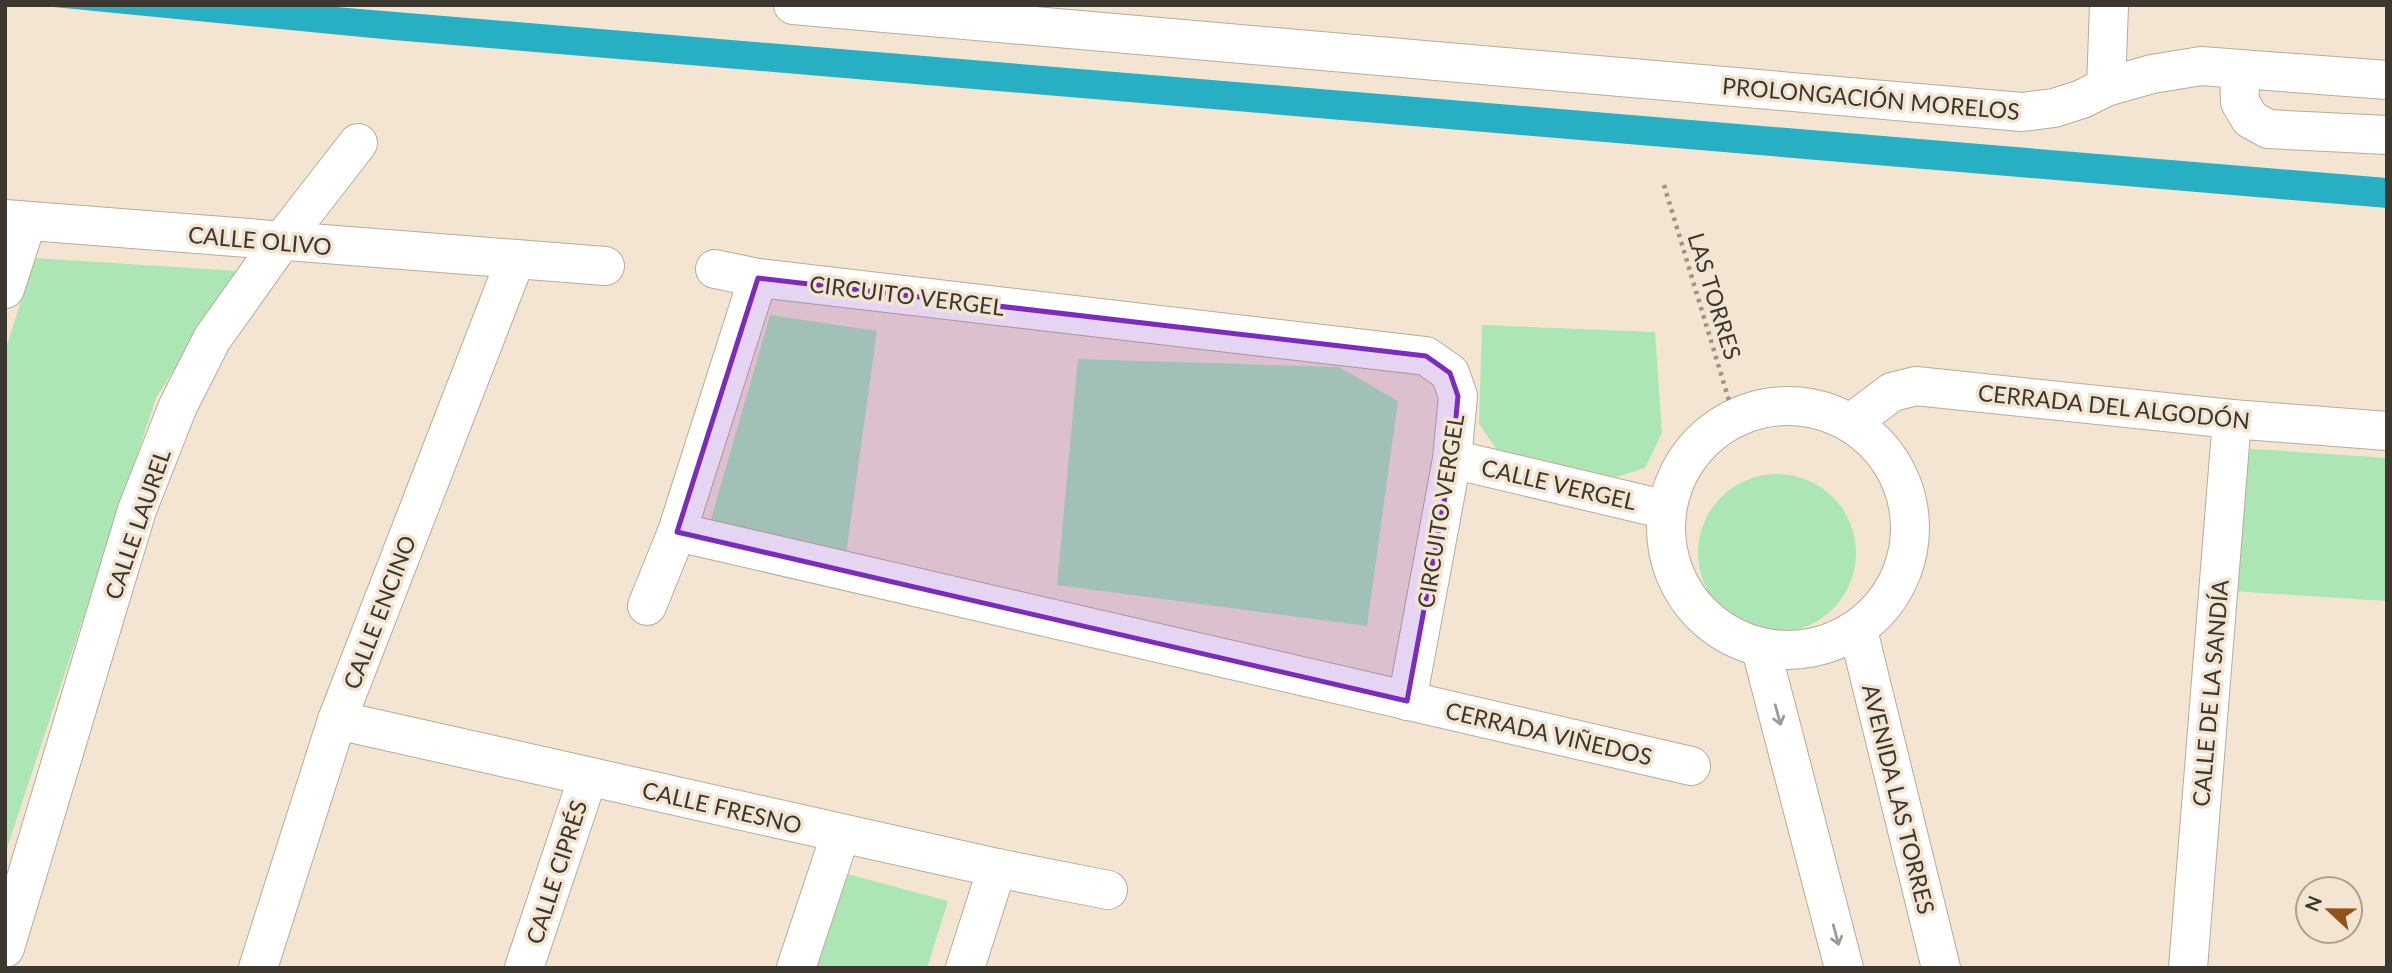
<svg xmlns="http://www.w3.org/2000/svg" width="2392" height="973" font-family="Lato,sans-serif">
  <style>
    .green { fill: #ace6b4 }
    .water { fill: #27b0c3 }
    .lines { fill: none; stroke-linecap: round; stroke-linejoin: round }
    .minor-casing { stroke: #b9ab99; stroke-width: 40 }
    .path { stroke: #9d9285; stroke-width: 4.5; stroke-dasharray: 3.5 5; stroke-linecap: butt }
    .minor { stroke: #fff; stroke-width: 38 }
    .oneway { stroke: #9e9b97 }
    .marked { fill: #7b2cbf; fill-opacity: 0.2; stroke: #7b2cbf; stroke-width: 5; stroke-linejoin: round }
    .labels { text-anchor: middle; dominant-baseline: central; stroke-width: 7; stroke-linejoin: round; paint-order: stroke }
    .street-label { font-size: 23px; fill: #3c372f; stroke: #f4e5d2 }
  </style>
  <rect width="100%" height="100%" fill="#f4e5d2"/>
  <g class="green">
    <path d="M35 258 237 271 156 398 5 854V351Z"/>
    <path d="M770 315 877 331 845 561 709 526Z"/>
    <path d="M1482 325 1655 332 1662 433 1645 468 1616 477 1499 453 1479 424Z"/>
    <path d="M1078 359 1339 367 1398 401 1367 626 1057 585Z"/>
    <path d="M2239 448 2387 458V601L2230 591Z"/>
    <circle cx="1777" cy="553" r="79"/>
    <path d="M840 872 948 901 927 968H808Z"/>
  </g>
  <path class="water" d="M33 5H312L2387 178V208L393 40Z"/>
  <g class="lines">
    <g class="minor-casing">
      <g id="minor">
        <path d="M793 5 2022 112 2054 108 2082 99 2106 87 2152 74 2201 66 2387 80"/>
        <path d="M2239 69 2240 102 2250 119 2268 129 2387 135"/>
        <path d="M2106 87 2109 5"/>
        <path d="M5 219 605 266"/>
        <path d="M715 269 758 278 1426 356 1450 373 1458 396 1452 459 1407 701"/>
        <path d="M5 289 27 221"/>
        <circle cx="1788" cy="528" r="122"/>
        <path d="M1852 422 1892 392 1916 386 2232 419 2387 431"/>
        <path d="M1452 459 1667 510"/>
        <path d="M677 532 1691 766"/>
        <path d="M647 606 677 532 758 278"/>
        <path d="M1858 630 1941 968"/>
        <path d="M1761 649 1844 968"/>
        <path d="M337 720 997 868 1108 890"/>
        <path d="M5 948 137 510 178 406 212 339 281 242 358 143"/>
        <path d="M258 968 337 720 515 261"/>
        <path d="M524 968 588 777"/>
        <path d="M796 968 841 833"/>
        <path d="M965 968 997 868"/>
        <path d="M2188 968 2232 419"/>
      </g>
    </g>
    <path class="path" d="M1664 185 1734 417"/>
    <use href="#minor" class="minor"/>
  </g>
  <defs><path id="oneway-shaft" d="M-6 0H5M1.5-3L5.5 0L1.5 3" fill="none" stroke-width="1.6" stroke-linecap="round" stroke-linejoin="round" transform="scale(1.75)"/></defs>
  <g class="oneway">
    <use href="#oneway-shaft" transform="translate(1778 715) rotate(75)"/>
    <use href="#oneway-shaft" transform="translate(1836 935) rotate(75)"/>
  </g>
  <path class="marked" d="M758 278 1426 356 1450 373 1458 396 1452 459 1407 701 677 532Z"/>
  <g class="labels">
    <g class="street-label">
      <text transform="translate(1871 98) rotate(5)">PROLONGACIÓN MORELOS</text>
      <text transform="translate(260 240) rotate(5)">CALLE OLIVO</text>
      <text transform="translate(907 295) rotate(7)">CIRCUITO VERGEL</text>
      <text transform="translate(1715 296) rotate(73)">LAS TORRES</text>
      <text transform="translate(2114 406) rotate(6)">CERRADA DEL ALGODÓN</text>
      <text transform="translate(1559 484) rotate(13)">CALLE VERGEL</text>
      <text transform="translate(1440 511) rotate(-81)">CIRCUITO VERGEL</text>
      <text transform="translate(137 524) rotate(-71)">CALLE LAUREL</text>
      <text transform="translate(379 612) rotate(-69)">CALLE ENCINO</text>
      <text transform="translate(2210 693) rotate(-85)">CALLE DE LA SANDÍA</text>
      <text transform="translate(1549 733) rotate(13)">CERRADA VIÑEDOS</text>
      <text transform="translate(1899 799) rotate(76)">AVENIDA LAS TORRES</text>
      <text transform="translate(722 807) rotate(13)">CALLE FRESNO</text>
      <text transform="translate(556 872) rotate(-72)">CALLE CIPRÉS</text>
    </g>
  </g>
  <rect width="2392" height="973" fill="none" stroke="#3c372f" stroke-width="14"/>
  <g transform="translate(2329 910) rotate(292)"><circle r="33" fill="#f4e5d2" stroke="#aa9f91" stroke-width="2"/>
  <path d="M0-5L12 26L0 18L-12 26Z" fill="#92521b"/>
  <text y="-10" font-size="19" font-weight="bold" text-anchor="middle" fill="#3c372f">N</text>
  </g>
</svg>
